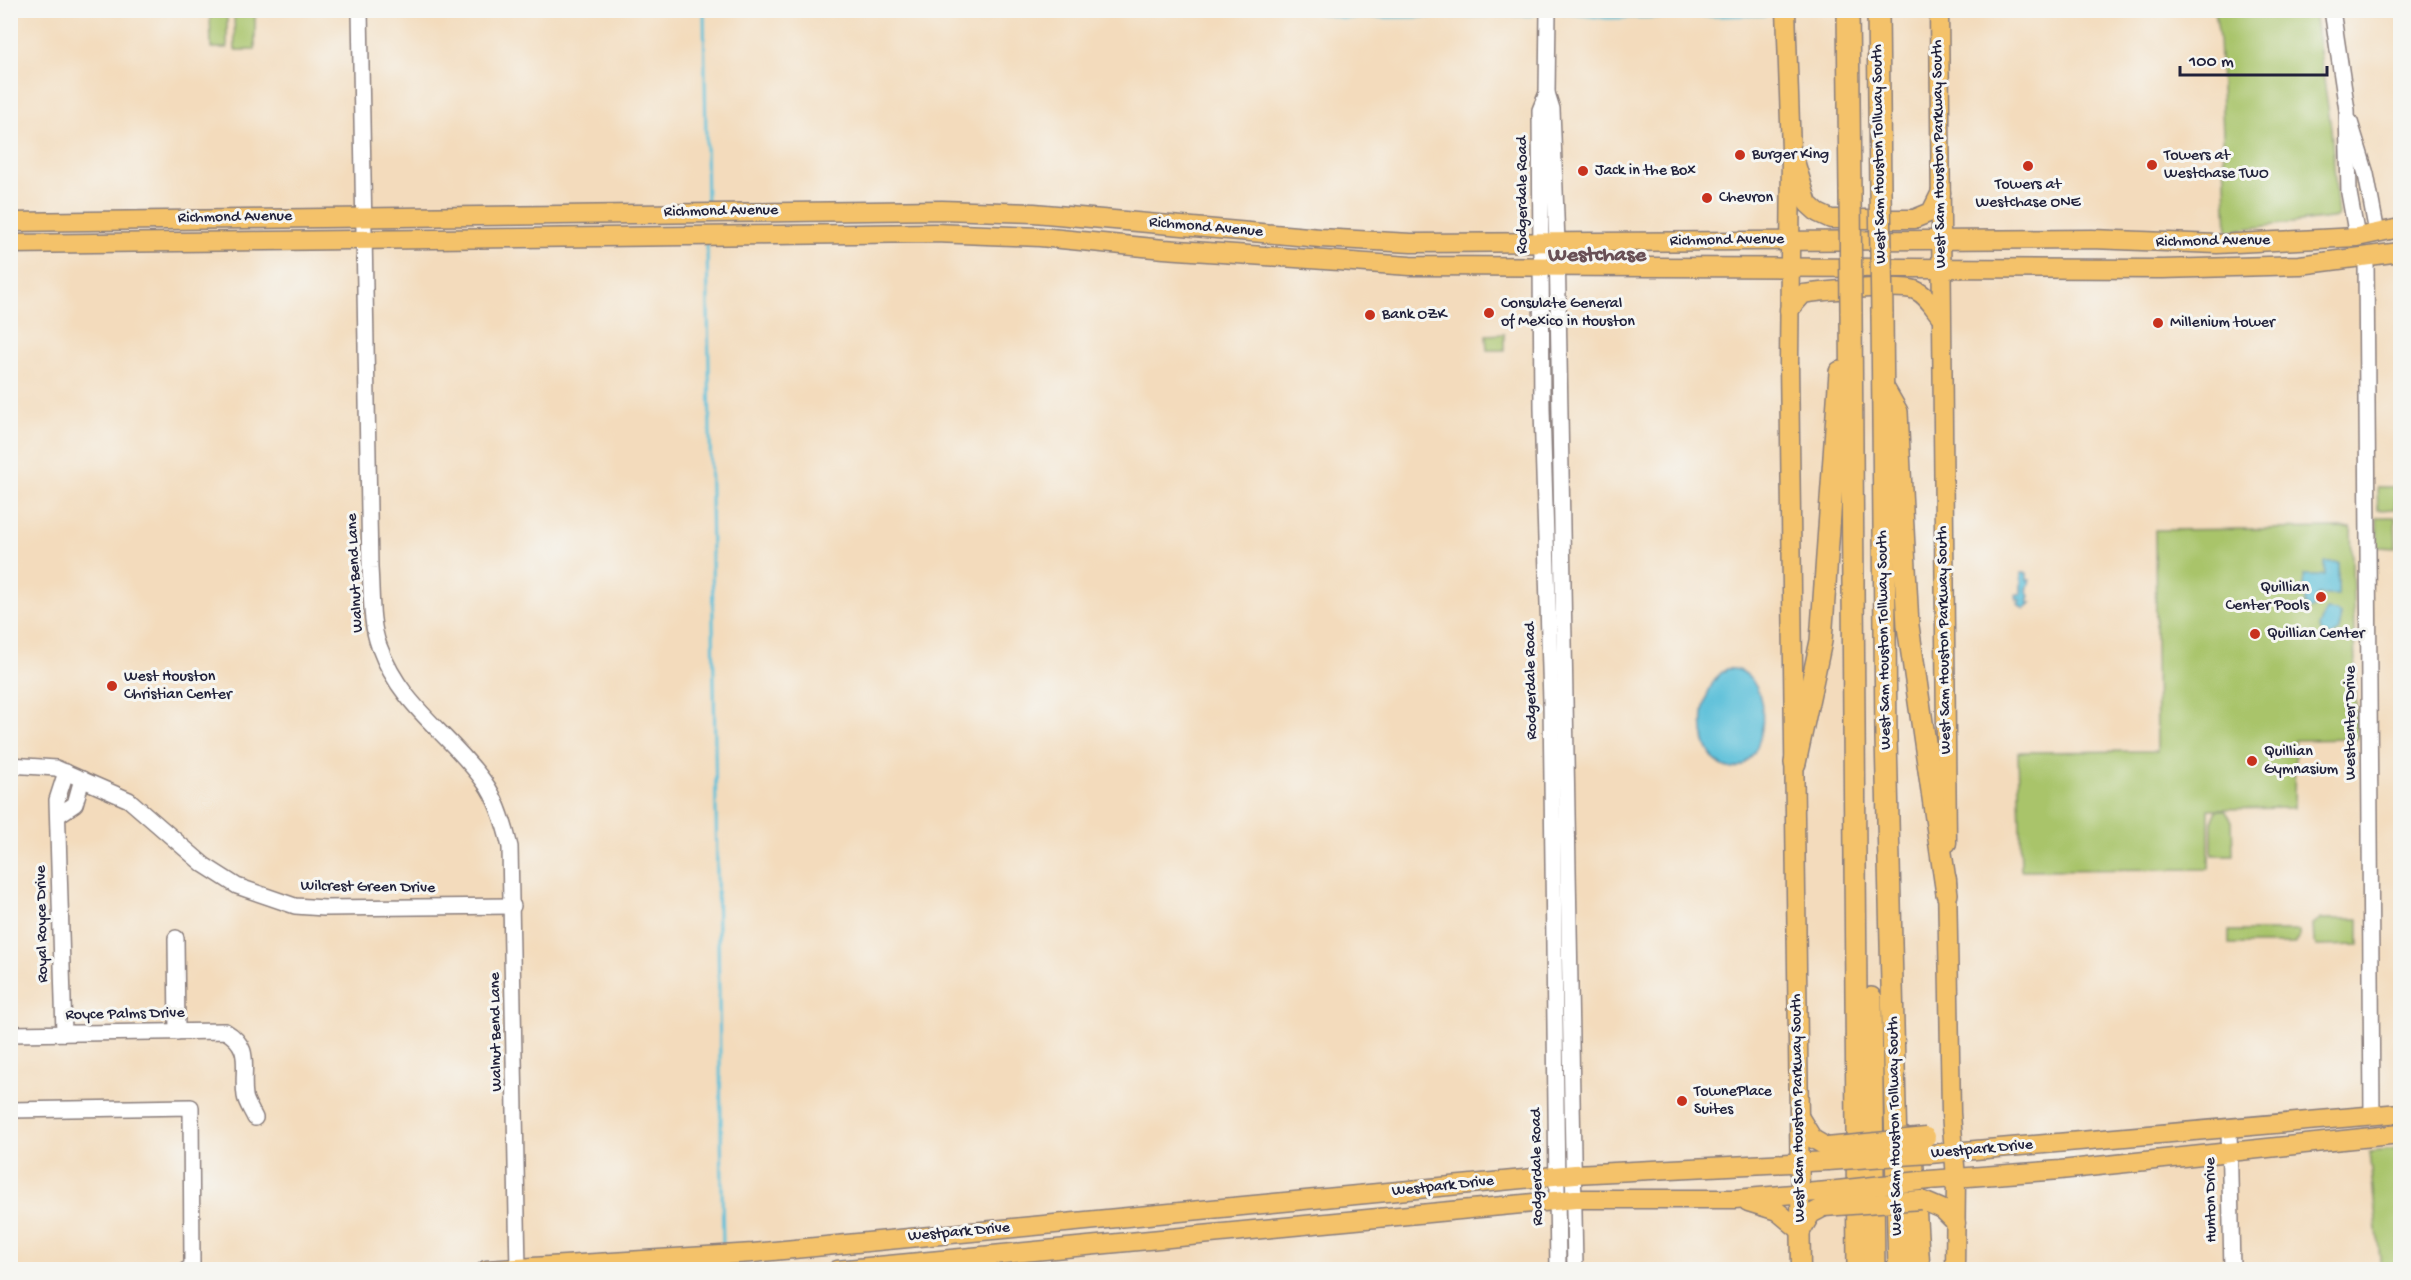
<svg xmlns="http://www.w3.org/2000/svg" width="2411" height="1280" font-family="'Gochi Hand',sans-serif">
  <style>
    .green { fill: #a9c46a; stroke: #667352; stroke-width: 1.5 }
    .water { fill: #5bc0d9; stroke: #3e718a; stroke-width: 1.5 }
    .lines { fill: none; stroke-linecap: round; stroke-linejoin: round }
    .stream { stroke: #5bc0d9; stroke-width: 3 }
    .minor-casing { stroke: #8a7e7c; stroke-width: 18 }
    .major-casing { stroke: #8a7e7c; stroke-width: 21 }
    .highway-casing { stroke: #8a7e7c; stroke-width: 24 }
    .minor { stroke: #fff; stroke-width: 15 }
    .major { stroke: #f4c26a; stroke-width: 18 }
    .highway { stroke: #f4c26a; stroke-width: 21 }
    .major-bridge-casing { stroke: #8a7e7c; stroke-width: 21; stroke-linecap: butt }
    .highway-bridge-casing { stroke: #8a7e7c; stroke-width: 24; stroke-linecap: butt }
    .major-bridge { stroke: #f4c26a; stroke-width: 18 }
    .highway-bridge { stroke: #f4c26a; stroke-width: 21 }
    .poi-dot { fill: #c8321e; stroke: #f6f6f2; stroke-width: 2 }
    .labels { text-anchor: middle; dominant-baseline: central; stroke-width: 6; stroke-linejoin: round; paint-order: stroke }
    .street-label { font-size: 16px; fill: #22223b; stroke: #f6f6f2 }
    .poi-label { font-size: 16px; fill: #22223b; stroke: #f6f6f2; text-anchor: start }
    .district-label { font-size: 22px; font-weight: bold; fill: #695056; stroke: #f6f6f2 }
  </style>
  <rect width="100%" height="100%" fill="#f6f6f2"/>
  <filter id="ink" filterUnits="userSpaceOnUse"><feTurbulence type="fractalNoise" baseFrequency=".0167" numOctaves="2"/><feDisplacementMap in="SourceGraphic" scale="12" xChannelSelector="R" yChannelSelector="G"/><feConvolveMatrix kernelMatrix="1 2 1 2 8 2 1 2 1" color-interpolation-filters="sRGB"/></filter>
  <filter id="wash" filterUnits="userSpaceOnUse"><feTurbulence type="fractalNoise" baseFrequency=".008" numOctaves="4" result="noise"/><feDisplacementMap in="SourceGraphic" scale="24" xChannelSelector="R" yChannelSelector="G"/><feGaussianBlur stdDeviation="1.35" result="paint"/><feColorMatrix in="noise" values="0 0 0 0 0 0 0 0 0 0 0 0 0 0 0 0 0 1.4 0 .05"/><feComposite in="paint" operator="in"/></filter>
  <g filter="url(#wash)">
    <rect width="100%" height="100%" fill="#f3dbbc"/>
    <g class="green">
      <path d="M234 11H255V50H235Z"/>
      <path d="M2215 11H2314L2331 128 2338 217 2227 231 2219 38Z"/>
      <path d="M210 13H227V48H211Z"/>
      <path d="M1504 334V350H1487L1486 335Z"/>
      <path d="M2377 487H2395V509L2378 510Z"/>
      <path d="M2377 517H2395L2396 548 2378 547Z"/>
      <path d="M2351 528 2357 739 2295 740 2294 808 2209 809V869L2021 870 2018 752 2157 751 2155 530Z"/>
      <path d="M2217 810H2225L2232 821 2233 855H2212V822Z"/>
      <path d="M2320 919H2359V945L2317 946 2314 942 2313 924Z"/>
      <path d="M2229 931H2299V939L2295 944H2229Z"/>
      <path d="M2400 1149V1269H2381L2369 1152Z"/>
    </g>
    <g class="water">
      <path d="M2325 562H2338V595H2318V605L2310 609 2305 605 2304 575H2325Z"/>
      <path d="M2021 573H2027V580H2030L2027 590 2030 595 2028 603H2031L2024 609 2018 604 2021 600H2017L2016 595H2021Z"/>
      <path d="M2327 610 2336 611 2340 615V630L2332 637 2322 633 2319 626Z"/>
      <path d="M1727 669C1771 663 1776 760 1732 769 1692 763 1695 686 1727 669Z"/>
    </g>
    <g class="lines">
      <g class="stream">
        <path d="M704 10 707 207"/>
        <path d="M1304 10 1344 18 1533 15"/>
        <path d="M1564 13 1606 18 1766 15"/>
        <path d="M2348 14H2400"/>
        <path d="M707 243 723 1248"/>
        <path d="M723 1260V1270"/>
      </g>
    </g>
  </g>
  <g filter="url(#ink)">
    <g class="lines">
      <g class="minor-casing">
        <g id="minor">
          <path d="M360 10 370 568C372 593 370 622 379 646 402 709 449 732 485 783 498 801 505 826 510 847L518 1270"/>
          <path d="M1548 10 1547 93 1552 109 1557 243 1575 1270"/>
          <path d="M2332 10 2347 110 2349 193 2357 237"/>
          <path d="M1547 93 1540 110 1542 409 1551 701 1558 1270"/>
          <path d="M2350 122 2366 174 2377 233"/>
          <path d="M2366 258 2372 1116"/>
          <path d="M10 765 56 768 129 800 204 865 237 886 295 906 324 908 513 906"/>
          <path d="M60 814 75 804 82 779"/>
          <path d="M176 938 177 1032"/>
          <path d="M64 1033 57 800 66 772"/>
          <path d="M10 1034 225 1031C254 1048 241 1068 245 1096 246 1103 252 1111 255 1118"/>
          <path d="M10 1110 191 1107 192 1267 186 1270"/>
          <path d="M2229 1130 2232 1270"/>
        </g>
      </g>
      <g class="major-casing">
        <g id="major">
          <path d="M1786 10 1791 151 1789 363 1801 1270"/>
          <path d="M1939 10 1947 843"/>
          <path d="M1795 161 1808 204 1818 213 1831 219H1914L1931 212 1941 192"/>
          <path d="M10 222 942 210 1034 213 1320 238 1411 243 2092 239 2217 244 2357 237 2400 228"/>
          <path d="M10 244 934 233 1040 237 1164 249 1410 266 2163 269 2300 265 2400 252"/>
          <path d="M1789 310 1803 294C1822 291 1900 284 1915 290 1927 295 1933 307 1941 317"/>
          <path d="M1947 879 1951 1113 1956 1179 1955 1270"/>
          <path d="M1800 1118 1813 1139 1827 1147"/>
          <path d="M1930 1154 2400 1113"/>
          <path d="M1929 1180 2060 1170 2400 1134"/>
          <path d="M1921 1200 1942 1209 1956 1223"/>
          <path d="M1748 1202 1777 1211 1801 1231 1811 1214 1824 1207"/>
          <path d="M486 1270 753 1253 1575 1174 1828 1161"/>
          <path d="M837 1270 1575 1199H1735L1828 1191"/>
        </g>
      </g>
      <g class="highway-casing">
        <g id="highway">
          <path d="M1848 10 1850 192"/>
          <path d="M1878 10 1880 191"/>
          <path d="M1851 312 1858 1270"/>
          <path d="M1882 313 1886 738 1899 1270"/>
          <path d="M1885 391 1897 412 1908 626 1947 894"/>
          <path d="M1795 763 1821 641 1840 372"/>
          <path d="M1871 998 1874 1270"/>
          <path d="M1903 1138 1912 1153 1919 1270"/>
        </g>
      </g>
      <use href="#minor" class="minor"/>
      <use href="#major" class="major"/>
      <use href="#highway" class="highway"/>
      <g class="major-bridge-casing">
        <g id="major-bridge">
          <path d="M1827 1147 1926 1137"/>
          <path d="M1828 1161 1930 1154"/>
          <path d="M1828 1191 1929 1180"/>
          <path d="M1824 1207 1921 1200"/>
        </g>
      </g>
      <g class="highway-bridge-casing">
        <g id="highway-bridge">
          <path d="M1880 191 1882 313"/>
          <path d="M1850 192 1851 312"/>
        </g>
      </g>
      <use href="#major-bridge" class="major-bridge"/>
      <use href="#highway-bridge" class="highway-bridge"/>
    </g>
  </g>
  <g class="poi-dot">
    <circle cx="1740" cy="155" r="6"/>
    <circle cx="2152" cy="165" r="6"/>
    <circle cx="2028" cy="166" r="6"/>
    <circle cx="1583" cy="171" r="6"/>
    <circle cx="1707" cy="198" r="6"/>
    <circle cx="1489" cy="313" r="6"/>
    <circle cx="1370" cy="315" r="6"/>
    <circle cx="2158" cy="323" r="6"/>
    <circle cx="2321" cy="597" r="6"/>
    <circle cx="2255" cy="634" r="6"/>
    <circle cx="112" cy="686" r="6"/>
    <circle cx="2252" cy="761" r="6"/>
    <circle cx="1682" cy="1101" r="6"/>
  </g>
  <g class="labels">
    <g class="street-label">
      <text transform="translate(1880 154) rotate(-91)">West Sam Houston Tollway South</text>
      <text transform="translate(1940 154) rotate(-91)">West Sam Houston Parkway South</text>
      <text transform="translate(1523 195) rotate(-90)">Rodgerdale Road</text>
      <text transform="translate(721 212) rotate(-1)">Richmond Avenue</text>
      <text transform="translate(235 218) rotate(-1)">Richmond Avenue</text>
      <text transform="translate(1206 228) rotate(5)">Richmond Avenue</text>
      <text transform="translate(1727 241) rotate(-1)">Richmond Avenue</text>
      <text transform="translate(2213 242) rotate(-1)">Richmond Avenue</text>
      <text transform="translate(356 573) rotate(-93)">Walnut Bend Lane</text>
      <text transform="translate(1885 640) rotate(-91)">West Sam Houston Tollway South</text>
      <text transform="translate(1945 640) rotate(-91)">West Sam Houston Parkway South</text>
      <text transform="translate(1532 681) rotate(-91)">Rodgerdale Road</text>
      <text transform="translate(2351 723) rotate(-90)">Westcenter Drive</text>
      <text transform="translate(368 888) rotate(1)">Wilcrest Green Drive</text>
      <text transform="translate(43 924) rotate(-91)">Royal Royce Drive</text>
      <text transform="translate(125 1015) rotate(-1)">Royce Palms Drive</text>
      <text transform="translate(497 1032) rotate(-91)">Walnut Bend Lane</text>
      <text transform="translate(1799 1108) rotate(-91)">West Sam Houston Parkway South</text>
      <text transform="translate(1896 1126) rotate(-91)">West Sam Houston Tollway South</text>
      <text transform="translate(1982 1150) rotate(-5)">Westpark Drive</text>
      <text transform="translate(1538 1167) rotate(-91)">Rodgerdale Road</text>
      <text transform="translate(1443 1187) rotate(-6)">Westpark Drive</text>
      <text transform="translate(2212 1200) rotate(-91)">Hunton Drive</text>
      <text transform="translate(959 1233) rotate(-5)">Westpark Drive</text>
    </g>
    <g class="poi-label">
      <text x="1752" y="155">Burger King</text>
      <text x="2164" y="156">Towers at<tspan x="2164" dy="18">Westchase TWO</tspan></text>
      <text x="1595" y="171">Jack in the Box</text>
      <text x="2028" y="185" text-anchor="middle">Towers at<tspan x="2028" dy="18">Westchase ONE</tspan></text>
      <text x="1719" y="198">Chevron</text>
      <text x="1501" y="304">Consulate General<tspan x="1501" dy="18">of Mexico in Houston</tspan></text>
      <text x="1382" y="315">Bank OZK</text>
      <text x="2170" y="323">Millenium tower</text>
      <text x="2309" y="588" text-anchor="end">Quillian<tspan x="2309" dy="18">Center Pools</tspan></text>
      <text x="2267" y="634">Quillian Center</text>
      <text x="124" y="677">West Houston<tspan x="124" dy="18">Christian Center</tspan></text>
      <text x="2264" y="752">Quillian<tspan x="2264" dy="18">Gymnasium</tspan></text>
      <text x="1694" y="1092">TownePlace<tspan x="1694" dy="18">Suites</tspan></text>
    </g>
    <g class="district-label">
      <text x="1597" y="256">Westchase</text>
    </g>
  </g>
  <rect width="2411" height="1280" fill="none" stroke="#f6f6f2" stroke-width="36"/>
  <path d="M2180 66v9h147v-9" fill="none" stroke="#22223b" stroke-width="3"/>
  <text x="2189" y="66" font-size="18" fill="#22223b" stroke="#f6f6f2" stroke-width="4.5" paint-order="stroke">100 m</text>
</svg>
